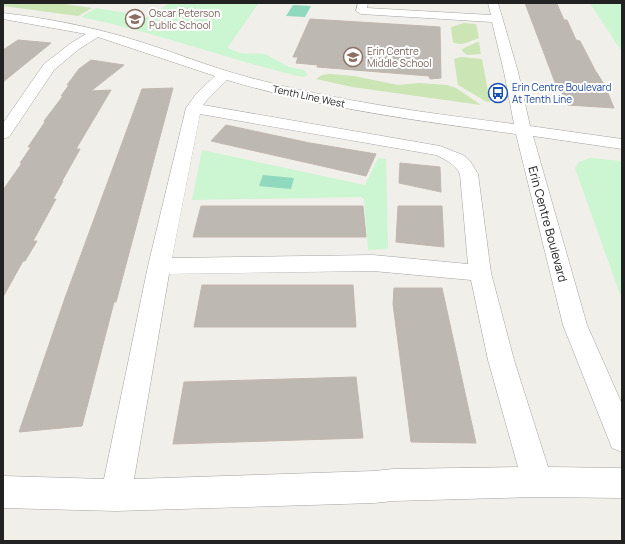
<svg xmlns="http://www.w3.org/2000/svg" width="625" height="544" font-family="Manrope,sans-serif">
  <style>
    .grass { fill: #cbe5b5 }
    .park { fill: #ccf5d1 }
    .pitch { fill: #90d8be }
    .building { fill: #beb8b2; stroke: #c1b7ad }
    .lines { fill: none; stroke-linecap: round; stroke-linejoin: round }
    .minor-casing { stroke: #a3a3a3; stroke-width: 1 }
    .minor { fill: #fff; fill-rule: evenodd }
    .labels { text-anchor: middle; dominant-baseline: central; stroke-width: 4; stroke-linejoin: round; paint-order: stroke }
    .far-education-label { font-size: 10px; fill: #785e54; stroke: #fff; text-anchor: start }
    .far-transit-label { font-size: 10px; fill: #164399; stroke: #fff; text-anchor: start }
    .far-street-label { font-size: 10px; fill: #222; stroke: #fff }
    .street-label { font-size: 12px; fill: #222; stroke: #fff }
  </style>
  <rect width="100%" height="100%" fill="#f1efea"/>
  <g class="grass">
    <path d="M3 3H57L92 8 78 16 3 6Z"/>
    <path d="M464 23 476 24 479 38C470 41 462 47 453 42L451 27Z"/>
    <path d="M477 42H479L481 54 467 55 463 52 462 49Z"/>
    <path d="M460 57 482 59 490 102H487L458 85 454 59Z"/>
    <path d="M330 74 354 76 398 85 419 83 447 85 456 88 481 105 352 87 316 79 322 75Z"/>
  </g>
  <g class="park">
    <path d="M169 3H260L258 4 228 47 230 49 240 53 265 54 289 67 304 70 308 75 303 77C228 60 156 32 81 17L96 8 144 16 133 22 136 23 161 9Z"/>
    <path d="M590 3H621L622 5V52Z"/>
    <path d="M202 150 365 185 378 158 386 159 388 249 368 250 364 199 361 197 192 200Z"/>
    <path d="M590 158 622 161V300L575 168 579 162Z"/>
  </g>
  <g class="pitch">
    <path d="M293 5 311 6 305 17 286 16Z"/>
    <path d="M263 175 294 178 291 189 259 186Z"/>
  </g>
  <g class="building">
    <path d="M525 3H554L557 4 564 20H567L576 40 580 41 596 72 597 73 605 86 614 108 568 105 560 88 558 85H556Z"/>
    <path d="M310 19 440 27 441 78 430 79 429 76 317 67 318 65 296 63 298 57H293Z"/>
    <path d="M18 40 51 43 3 82V50Z"/>
    <path d="M91 60 124 65 91 91 111 90 76 149H80L62 181H63L53 199H56L33 241H37L25 261H23L3 297V190L22 163H20L31 147H28L45 122 44 121 63 96H61L69 85H67L79 69Z"/>
    <path d="M173 88 116 302H114L82 426 19 432 65 298 142 89Z"/>
    <path d="M226 125 310 143 376 154 366 176 211 141Z"/>
    <path d="M400 163 440 167 441 192 399 183Z"/>
    <path d="M201 206H363L366 237H193Z"/>
    <path d="M398 206H442L444 247 396 242Z"/>
    <path d="M202 285H353L356 327H194Z"/>
    <path d="M394 288H442L476 443 411 442 393 304Z"/>
    <path d="M356 377 363 438 173 444 184 382Z"/>
  </g>
  <g class="lines">
    <g class="minor-casing">
      <path id="minor" d="M358 3H368L367 8 491 15 488 3H498L518 72 530 126 622 139V149L533 136 587 325 622 404V452L612 448 563 325 516 134C419 121 321 108 227 80L207 100 203 105 440 146 463 155 470 161 478 174 491 273 514 360 548 467 622 468V498L538 497 393 501 374 503 116 511 3 508V476L104 479 148 266 186 108 196 94 215 76 98 37 79 49 54 70 9 137 3 139V123L44 64 71 43 86 34 3 19V13C45 18 87 26 128 38 169 50 209 67 251 78 337 101 426 113 514 124L504 72 492 22 361 14 356 11ZM200 114 436 155C446 160 455 164 460 174L468 264 373 255 172 258ZM373 271 471 280 488 360 518 467 393 469 374 471 134 479 169 274Z"/>
    </g>
    <use href="#minor" class="minor"/>
  </g>
  <defs>
    <g id="school-ring" transform="scale(1)"><circle r="9.5" fill="#fff" stroke="#8d6e63" stroke-width="1.5"/><path d="M0-5L7-2L0 1L-7-2ZM-4 1L0 2.5L4 1V4Q0 6-4 4Z" fill="#8d6e63"/></g>
    <g id="bus-ring" transform="scale(1)"><circle r="9.5" fill="#fff" stroke="#1a4fb4" stroke-width="1.5"/><path d="M-5-6H5V4H4V6H2V4H-2V6H-4V4H-5ZM-3.5-4V0h7V-4ZM-3.5 1.2v1.5H-2V1.2ZM2 1.2v1.5H3.5V1.2Z" fill="#1a4fb4"/></g>
  </defs>
  <g fill-rule="evenodd">
    <use href="#school-ring" x="135" y="19"/>
    <use href="#school-ring" x="353" y="57"/>
    <use href="#bus-ring" x="498" y="93"/>
  </g>
  <g class="labels">
    <g class="far-education-label">
      <text x="149" y="13">Oscar Peterson<tspan x="149" dy="12">Public School</tspan></text>
      <text x="367" y="51">Erin Centre<tspan x="367" dy="12">Middle School</tspan></text>
    </g>
    <g class="far-transit-label">
      <text x="512" y="87">Erin Centre Boulevard<tspan x="512" dy="12">At Tenth Line</tspan></text>
    </g>
    <g class="far-street-label">
      <text transform="translate(309 96) rotate(12)">Tenth Line West</text>
    </g>
    <g class="street-label">
      <text transform="translate(548 224) rotate(75)">Erin Centre Boulevard</text>
    </g>
  </g>
  <rect width="625" height="544" fill="none" stroke="#222222" stroke-width="8"/>
</svg>
